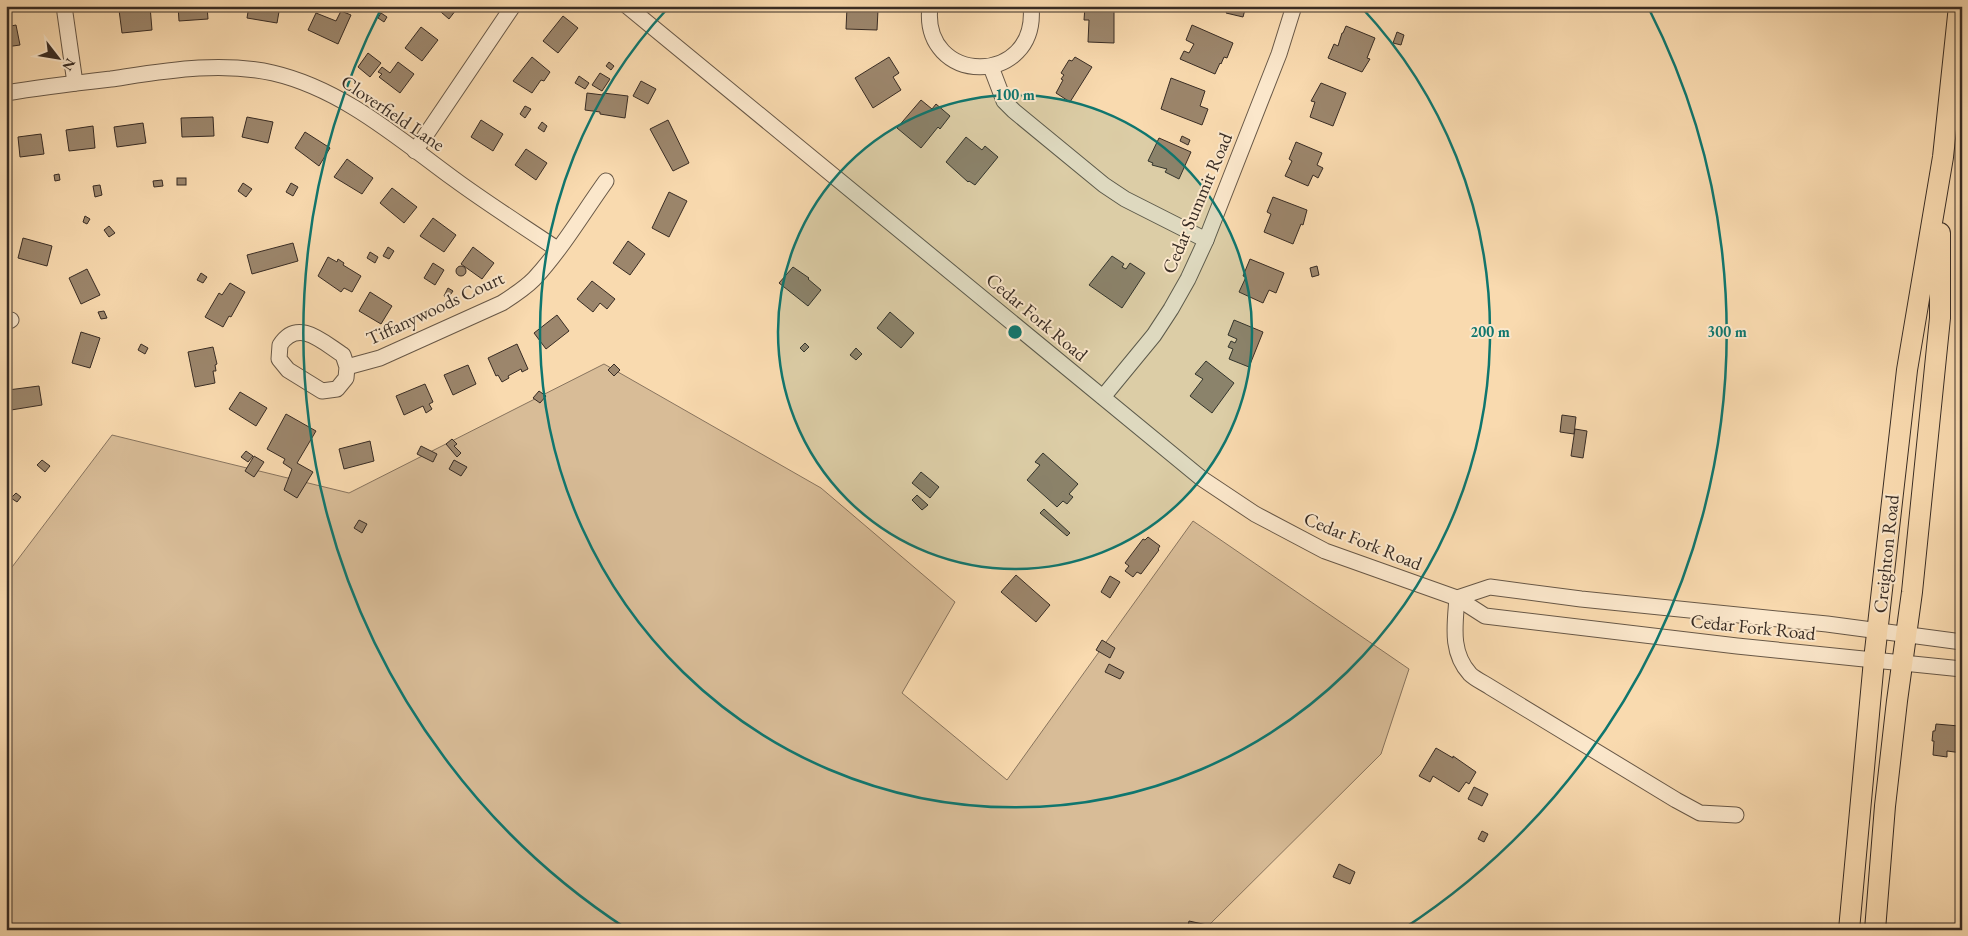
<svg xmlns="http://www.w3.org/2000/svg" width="1968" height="936" font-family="'EB Garamond',serif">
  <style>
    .green { fill: #d8bc97; stroke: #88745e }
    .building { fill: #9c866c; stroke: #382c24 }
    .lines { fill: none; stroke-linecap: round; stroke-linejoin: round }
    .minor-casing { stroke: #685847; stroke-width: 17 }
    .major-casing { stroke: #382c24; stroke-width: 22 }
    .minor { stroke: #fbe7cb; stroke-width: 15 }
    .major { stroke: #f9daaf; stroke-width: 20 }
    .ring { fill: none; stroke: #0f766e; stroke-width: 2.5 }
    .labels { text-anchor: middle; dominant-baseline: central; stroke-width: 4; stroke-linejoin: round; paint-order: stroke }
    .street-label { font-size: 19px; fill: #382c24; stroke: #fbe7cb }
    .centre { fill: #0f766e; stroke: #fbe7cb; stroke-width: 2.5 }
    .ring-label { font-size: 15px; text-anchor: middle; font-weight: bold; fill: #0f766e; stroke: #fbe7cb; stroke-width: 4; stroke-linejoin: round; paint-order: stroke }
  </style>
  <rect width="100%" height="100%" fill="#f9daaf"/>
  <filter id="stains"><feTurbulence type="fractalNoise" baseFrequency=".004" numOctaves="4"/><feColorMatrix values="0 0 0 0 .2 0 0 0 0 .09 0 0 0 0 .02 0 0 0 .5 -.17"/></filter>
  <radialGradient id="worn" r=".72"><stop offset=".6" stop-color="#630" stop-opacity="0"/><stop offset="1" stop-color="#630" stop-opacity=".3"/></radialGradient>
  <path class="green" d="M604 364 821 488 955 602 902 693 1007 780 1193 521 1409 669 1381 754 1204 930H6V575L112 435 349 493Z"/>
  <g class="building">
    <path d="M132 6H150L152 30 122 33 119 10 132 8Z"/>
    <path d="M178 6H207L208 19 179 21Z"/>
    <path d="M249 6H280L277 23 247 18Z"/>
    <path d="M434 6H459L449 19Z"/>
    <path d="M884 6 883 10H878L877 30 846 29 847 7 845 6Z"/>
    <path d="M1085 6H1114V43L1088 42 1089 20H1084Z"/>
    <path d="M1216 6H1246L1243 17 1226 13 1227 11 1216 9Z"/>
    <path d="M1364 6H1382L1380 11Z"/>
    <path d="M341 11 351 15 338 44 308 30 316 13 336 21Z"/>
    <path d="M381 13 387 17 384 22 378 18Z"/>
    <path d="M563 16 578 28 558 53 543 41Z"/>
    <path d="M16 25 20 45 6 47V27Z"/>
    <path d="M1192 25 1233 43 1227 58 1224 57 1221 64 1220 63 1215 74 1180 59 1184 51 1189 53 1194 44 1186 40Z"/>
    <path d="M1346 26 1375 38 1367 58 1370 59 1362 72 1328 58 1334 44 1338 46 1342 33H1343Z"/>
    <path d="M421 27 438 40 422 61 405 48Z"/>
    <path d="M1397 32 1404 35 1401 45 1393 43Z"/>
    <path d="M368 53 381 63 370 77 358 67Z"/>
    <path d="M532 57 550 72 544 81 541 80 532 93 513 81Z"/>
    <path d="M889 57 899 73 893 77 901 90 873 108 855 78Z"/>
    <path d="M1075 57 1092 67 1070 102 1056 93 1063 80 1061 79 1064 75 1061 73 1069 60 1072 61Z"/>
    <path d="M398 62 414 74 400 93 379 77 382 74 378 72 382 67 390 73Z"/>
    <path d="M609 62 614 66 611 70 606 66Z"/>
    <path d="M600 73 610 79 602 91 592 85Z"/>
    <path d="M579 76 589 83 585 89 575 83Z"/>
    <path d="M1171 78 1205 91 1200 106 1208 109 1202 125 1161 109Z"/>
    <path d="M641 81 656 89 648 104 633 96Z"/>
    <path d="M1321 83 1346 93 1333 126 1310 117 1315 102 1311 101Z"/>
    <path d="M587 93 603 95V93L628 96 625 118 600 114V112L585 110Z"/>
    <path d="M921 100 932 109 936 104 950 116 940 129 938 127 921 148 897 128Z"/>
    <path d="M525 106 531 109 525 118 520 114Z"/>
    <path d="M213 117 214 136 182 137 181 118Z"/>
    <path d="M247 117 273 122 268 143 242 137Z"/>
    <path d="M481 120 503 134 493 151 471 137Z"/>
    <path d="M668 120 689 163 673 171 650 129Z"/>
    <path d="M542 122 547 126 544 132 538 128Z"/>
    <path d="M143 123 146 143 117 147 114 127Z"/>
    <path d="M93 126 95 148 69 151 66 130Z"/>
    <path d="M305 132 330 148 319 166 295 148Z"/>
    <path d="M41 134 44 154 20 157 18 137Z"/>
    <path d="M1182 136 1190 140 1188 145 1180 141Z"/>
    <path d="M966 137 982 150 985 146 998 157 975 185 969 181 968 182 946 162Z"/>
    <path d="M1159 138 1191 152 1179 179 1165 172 1167 169 1152 165 1153 163 1148 161Z"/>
    <path d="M1296 142 1322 153 1317 165 1323 168 1318 178 1313 175 1308 186 1285 176 1292 161 1289 159Z"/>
    <path d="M526 149 547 163 536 180 515 165Z"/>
    <path d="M347 159 373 178 362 194 334 177Z"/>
    <path d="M59 174 60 180 55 181 54 175Z"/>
    <rect x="177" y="178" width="9" height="7"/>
    <path d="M162 180 163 186 154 187 153 181Z"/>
    <path d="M243 183 252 189 246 197 238 191Z"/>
    <path d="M291 183 298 187 293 196 286 192Z"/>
    <path d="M100 185 102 195 95 197 93 186Z"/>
    <path d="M392 188 417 207 404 223 380 203Z"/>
    <path d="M669 192 687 201 669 237 652 228Z"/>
    <path d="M1273 197 1307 210 1303 225 1301 224 1293 244 1264 232 1271 214 1267 212Z"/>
    <path d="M85 216 90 219 87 224 83 222Z"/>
    <path d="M433 218 456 235 444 252 420 236Z"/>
    <path d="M109 226 115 233 109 237 104 230Z"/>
    <path d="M23 238 52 246 47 266 18 258Z"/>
    <path d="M628 241 645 254 630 275 613 263Z"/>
    <path d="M293 243 298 261 252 274 247 255Z"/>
    <path d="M388 247 394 251 389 259 383 256Z"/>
    <path d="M473 247 494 263 482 279 461 264Z"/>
    <path d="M370 252 378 257 375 263 367 258Z"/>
    <path d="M1112 256 1124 264 1122 267 1126 269 1130 263 1145 273 1122 308 1089 285Z"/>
    <path d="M328 257 337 262 338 259 344 263 343 265 361 276 352 292 344 288 341 292 318 276Z"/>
    <path d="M1250 259 1284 273 1276 293 1269 290 1263 303 1239 292 1246 277 1243 276Z"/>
    <path d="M433 263 444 270 435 285 424 278Z"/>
    <path d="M1317 266 1319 275 1312 277 1310 268Z"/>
    <circle cx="461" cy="271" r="5"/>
    <path d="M793 267 809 278 808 279 821 290 808 306 779 283Z"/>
    <path d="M87 269 100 295 81 304 69 278Z"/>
    <path d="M201 273 207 277 203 283 197 280Z"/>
    <path d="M592 281 615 299 607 309 600 303 593 312 577 299Z"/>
    <path d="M230 283 245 292 231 317 229 316 223 327 205 317 219 293 222 295Z"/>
    <path d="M448 288 453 291 448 298 444 296Z"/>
    <path d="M370 292 392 306 381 324 359 311Z"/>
    <path d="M104 311 107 318 101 319 98 312Z"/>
    <path d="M890 312 914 333 901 348 877 328Z"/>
    <path d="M557 315 569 331 546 349 534 333Z"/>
    <path d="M1234 320 1263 332 1249 367 1229 359 1233 349 1228 347 1231 341 1235 343 1237 339 1228 335Z"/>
    <path d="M81 332 100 338 90 368 72 363Z"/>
    <path d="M805 343 809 347 804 352 800 348Z"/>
    <path d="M141 344 148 348 145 354 138 350Z"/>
    <path d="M517 344 528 369 522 372 521 369 508 376 509 378 502 382 498 375 496 376 488 358Z"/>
    <path d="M213 347 217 364 215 365 216 371H213L215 383 195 387 188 352Z"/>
    <path d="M856 348 862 354 856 360 850 355Z"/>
    <path d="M1206 361 1234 383 1212 413 1190 396 1203 379 1195 374Z"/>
    <path d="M614 364 620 370 614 376 608 370Z"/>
    <path d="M468 365 476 384 453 395 444 375Z"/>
    <path d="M425 384 433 402 429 404 432 409 426 413 423 406 404 415 396 396Z"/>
    <path d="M39 386 42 405 11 410 8 390Z"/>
    <path d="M539 391 546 396 540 403 533 398Z"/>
    <path d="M240 392 267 408 256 426 229 409Z"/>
    <path d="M286 414 316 431 297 463 313 472 297 498 284 490 292 469 283 463 285 459 267 449Z"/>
    <path d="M1562 415 1576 417 1574 434 1560 432Z"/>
    <path d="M1575 429 1587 431 1583 458 1571 456Z"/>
    <path d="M452 439 457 444 454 446 461 453 457 457 446 444Z"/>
    <path d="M370 441 374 461 344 469 339 449Z"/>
    <path d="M421 446 437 454 433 462 417 454Z"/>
    <path d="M246 451 253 456 248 462 241 457Z"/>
    <path d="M1043 453 1078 484 1069 494 1073 497 1067 504 1063 501 1057 507 1027 480 1040 465 1035 462Z"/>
    <path d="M254 456 264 462 254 477 245 471Z"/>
    <path d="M42 460 50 466 45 472 37 465Z"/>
    <path d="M454 460 467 467 461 476 449 469Z"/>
    <path d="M921 472 939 487 930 498 912 483Z"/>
    <path d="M16 493 21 497 17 502 11 498Z"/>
    <path d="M917 495 928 505 922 510 912 500Z"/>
    <path d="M1044 509 1070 533 1067 536 1040 513Z"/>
    <path d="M359 520 367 524 362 533 354 528Z"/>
    <path d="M1148 537 1160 546 1158 549 1159 550 1141 574 1137 572 1133 577 1125 571 1129 566 1125 563 1143 539 1145 540Z"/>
    <path d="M1016 575 1050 605 1036 622 1001 592Z"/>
    <path d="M1110 576 1120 582 1110 598 1101 592Z"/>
    <path d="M1102 640 1115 648 1110 658 1096 650Z"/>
    <path d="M1109 664 1124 672 1120 679 1105 672Z"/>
    <path d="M1936 724 1959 726 1957 743 1962 744V753L1947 751V757L1933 755 1934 741H1932L1933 731H1935Z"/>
    <path d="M1436 748 1453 758V756L1476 772 1469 784 1466 782 1459 792 1433 776 1430 782 1419 776Z"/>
    <path d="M1474 787 1488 794 1482 806 1468 799Z"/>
    <path d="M1482 831 1488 834 1484 842 1478 839Z"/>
    <path d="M1339 864 1355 872 1350 884 1333 877Z"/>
    <path d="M1189 921 1230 930H1187Z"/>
  </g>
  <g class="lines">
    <g class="minor-casing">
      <g id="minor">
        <path d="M64 6 75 83"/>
        <path d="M627 6 1201 478 1255 514 1325 551 1457 598 1485 616 1737 646 1962 669"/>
        <path d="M930 6C920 86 1039 88 1031 6"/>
        <path d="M991 67 1004 101 1014 111 1104 185 1125 199 1206 240"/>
        <path d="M6 93C41 87 76 83 111 79 165 71 219 61 273 73 342 89 398 138 454 179 488 204 523 226 557 249"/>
        <path d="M415 151 513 6"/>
        <path d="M6 322 11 320"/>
        <path d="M347 367 343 355C324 343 298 317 280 345L279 359 288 370 322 391 337 389 346 378 347 367 380 358 502 303C513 296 525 288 534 279 561 250 583 213 606 181"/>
        <path d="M1103 397 1154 335 1171 309 1188 279 1206 240 1279 54 1294 6"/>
        <path d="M1457 598 1490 587 1581 599 1827 624 1962 642"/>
        <path d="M1457 598C1455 625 1450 652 1470 674 1475 679 1484 683 1490 687L1676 800 1700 813 1736 815"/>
      </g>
    </g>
    <g class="major-casing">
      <g id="major">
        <path d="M1849 930 1874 660 1907 370 1943 157 1959 6"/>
        <path d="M1875 930 1885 806 1897 701 1912 592 1940 318V233"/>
      </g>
    </g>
    <use href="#minor" class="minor"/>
    <use href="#major" class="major"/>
  </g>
  <circle cx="1015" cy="332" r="237" fill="#0f766e" fill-opacity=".12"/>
  <g class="ring">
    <circle cx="1015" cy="332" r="237"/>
    <path d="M1362 8A475 475 0 1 1 668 8"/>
    <path d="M627 929A712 712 0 0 1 381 9M1649 9A712 712 0 0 1 1403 929"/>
  </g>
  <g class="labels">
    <g class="street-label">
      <text transform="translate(393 113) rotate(34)">Cloverfield Lane</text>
      <text transform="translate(1197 203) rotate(-67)">Cedar Summit Road</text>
      <text transform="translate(435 308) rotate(-25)">Tiffanywoods Court</text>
      <text transform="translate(1037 317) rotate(40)">Cedar Fork Road</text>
      <text transform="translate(1363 541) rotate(22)">Cedar Fork Road</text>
      <text transform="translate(1886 554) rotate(-84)">Creighton Road</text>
      <text transform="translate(1753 627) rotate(6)">Cedar Fork Road</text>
    </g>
  </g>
  <circle cx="1015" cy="332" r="8" class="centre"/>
  <g class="ring-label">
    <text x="1015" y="100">100 m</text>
    <text x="1490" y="337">200 m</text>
    <text x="1727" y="337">300 m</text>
  </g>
  <rect width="1968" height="936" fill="none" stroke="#f9daaf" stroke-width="25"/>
  <rect x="8" y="8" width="1953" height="921" fill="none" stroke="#382c24" stroke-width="2.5"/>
  <rect x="12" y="12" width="1943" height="911" fill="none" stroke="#382c24"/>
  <g transform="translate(58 58) rotate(121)" stroke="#fbe7cb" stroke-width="4" paint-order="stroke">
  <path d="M0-4L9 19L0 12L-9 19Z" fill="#382c24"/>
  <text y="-8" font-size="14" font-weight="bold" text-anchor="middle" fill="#382c24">N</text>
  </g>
  <rect width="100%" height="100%" filter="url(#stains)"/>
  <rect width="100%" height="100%" fill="url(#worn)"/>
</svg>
